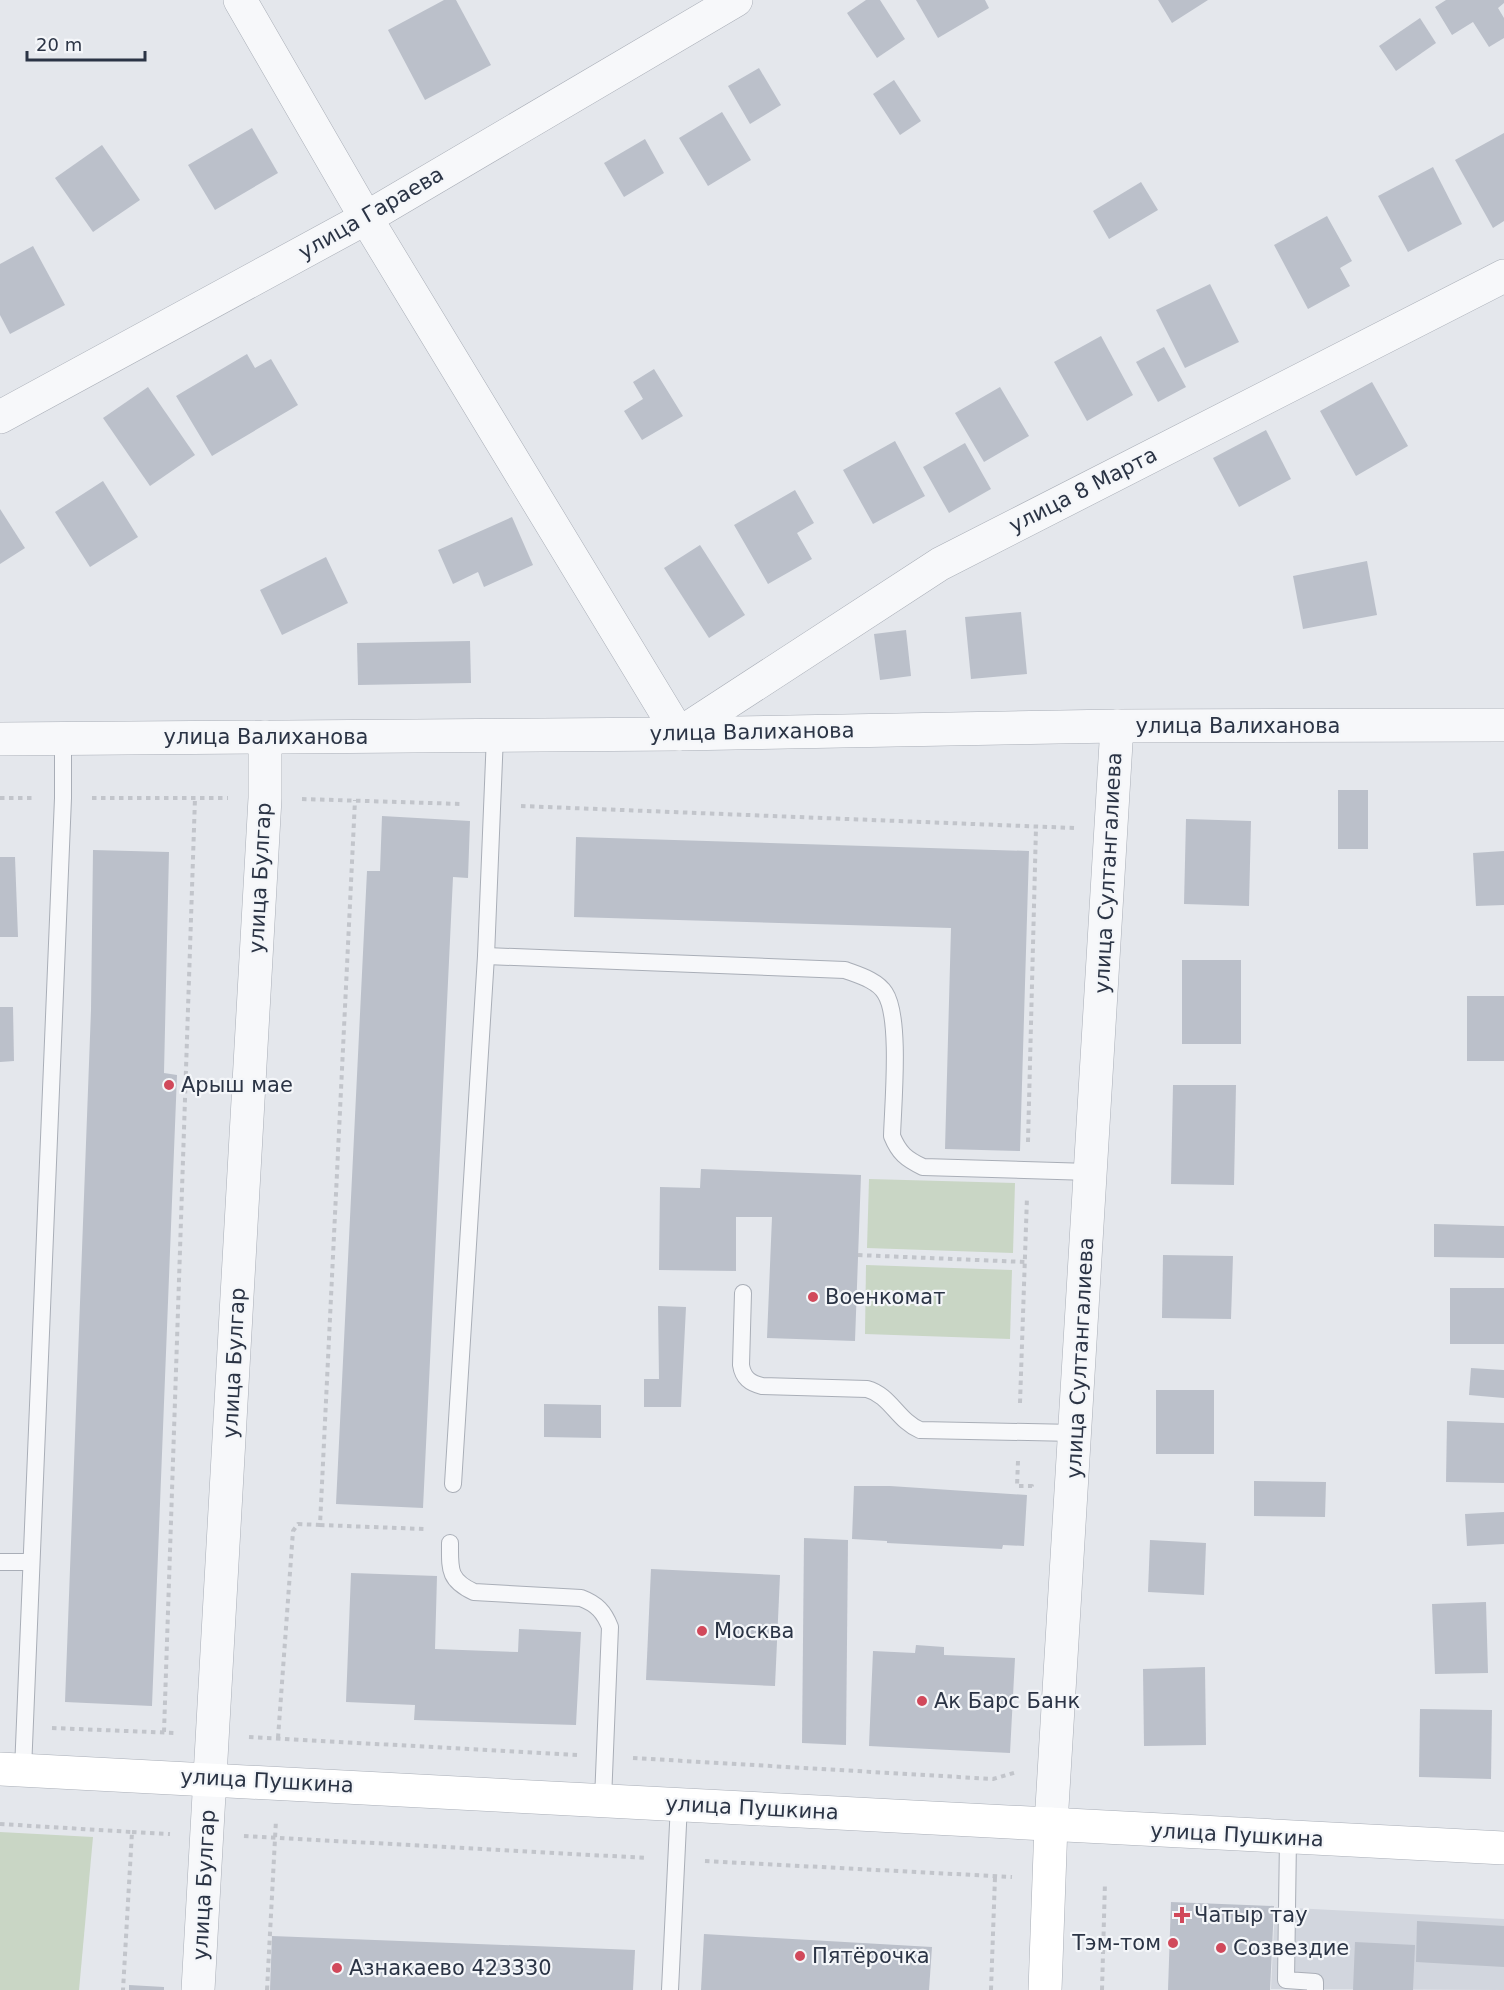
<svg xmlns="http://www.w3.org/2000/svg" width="1504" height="1990" font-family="'DejaVu Sans',sans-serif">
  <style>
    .built { fill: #d2d6de }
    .green { fill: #c9d6c5 }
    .building { fill: #bbc0ca }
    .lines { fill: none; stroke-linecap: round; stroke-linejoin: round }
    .lane-casing { stroke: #a9aeb7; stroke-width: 18 }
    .street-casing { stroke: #a9aeb7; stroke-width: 34 }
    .secondary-casing { stroke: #a9aeb7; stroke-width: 34 }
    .path { stroke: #c2c5cb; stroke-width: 4; stroke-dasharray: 4.5 4.5; stroke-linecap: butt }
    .lane { stroke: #f7f8fa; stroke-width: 16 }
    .street { stroke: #f7f8fa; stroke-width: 33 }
    .secondary { stroke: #fff; stroke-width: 33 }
    .poi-dot { fill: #d1495b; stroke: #f4f6f9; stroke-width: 2 }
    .labels { text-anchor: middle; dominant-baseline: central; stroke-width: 4.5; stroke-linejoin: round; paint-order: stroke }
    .street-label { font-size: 21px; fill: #2b3445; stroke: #f4f6f9 }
    .poi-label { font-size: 21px; fill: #2b3445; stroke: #f4f6f9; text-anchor: start }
  </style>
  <rect width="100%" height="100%" fill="#e4e7ec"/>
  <path class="built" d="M1275 1907 1504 1919V1990L1271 1989Z"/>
  <g class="green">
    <path d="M869 1179 1015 1183 1013 1253 867 1248Z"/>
    <path d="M866 1265 1012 1270 1010 1339 865 1334Z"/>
    <path d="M0 1832 93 1837 79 1990H0Z"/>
  </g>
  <g class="building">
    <path d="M444 0H456L491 65 425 100 388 30Z"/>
    <path d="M866 0H880L905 39 877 58 847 13Z"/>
    <path d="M916 0H985L989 8 938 38Z"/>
    <path d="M1158 0H1208L1172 23Z"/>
    <path d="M1446 0H1504V3L1498 8 1504 18V38L1489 47 1473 22 1452 35 1435 7Z"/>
    <path d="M1420 18 1436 43 1396 71 1379 46Z"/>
    <path d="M759 68 781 105 750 124 728 86Z"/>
    <path d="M894 80 921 121 900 135 873 94Z"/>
    <path d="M722 112 751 160 708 186 679 138Z"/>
    <path d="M252 128 278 173 215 210 188 165Z"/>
    <path d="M1504 133V221L1493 228 1455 160Z"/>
    <path d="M645 139 664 173 624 197 604 163Z"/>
    <path d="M102 145 140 200 93 232 55 178Z"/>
    <path d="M1433 167 1462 224 1408 252 1378 196Z"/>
    <path d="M1141 182 1158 210 1109 239 1093 211Z"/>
    <path d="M1327 216 1352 261 1340 268 1350 286 1308 309 1274 245Z"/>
    <path d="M33 246 65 305 10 334 0 315V264Z"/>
    <path d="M1210 284 1239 342 1185 368 1156 310Z"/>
    <path d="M1101 336 1133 395 1087 421 1054 362Z"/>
    <path d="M1164 347 1186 387 1158 402 1136 362Z"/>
    <path d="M247 354 255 368 271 359 298 405 212 456 176 396Z"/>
    <path d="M654 369 683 416 642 440 624 411 643 399 633 382Z"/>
    <path d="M1372 382 1408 446 1356 476 1320 411Z"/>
    <path d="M148 387 195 455 150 486 103 418Z"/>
    <path d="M1000 387 1029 436 984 462 955 413Z"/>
    <path d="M1266 430 1291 479 1239 507 1213 458Z"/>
    <path d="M895 441 925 496 873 524 843 470Z"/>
    <path d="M965 443 991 489 949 513 923 467Z"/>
    <path d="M103 481 138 537 90 567 55 512Z"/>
    <path d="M795 490 814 523 797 533 812 559 768 584 734 525Z"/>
    <path d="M0 509 25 548 0 564Z"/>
    <path d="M512 517 533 565 484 587 478 572 453 584 438 550Z"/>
    <path d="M700 545 745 615 709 638 664 568Z"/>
    <path d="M326 557 348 603 282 635 260 590Z"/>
    <path d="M1367 561 1377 615 1303 629 1293 576Z"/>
    <path d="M1021 612 1027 674 971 679 965 617Z"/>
    <path d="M906 630 911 676 880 680 874 634Z"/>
    <path d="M470 641 471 683 358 685 357 643Z"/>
    <rect x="1338" y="790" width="30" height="59"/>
    <path d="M382 816 470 821 468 878 453 877 423 1508 336 1504 367 871H380Z"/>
    <path d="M1186 819 1251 821 1249 906 1184 904Z"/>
    <path d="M576 837 1029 851 1020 1151 945 1149 951 928 574 917Z"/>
    <path d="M93 850 169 852 164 1073 177 1075 152 1706 65 1702 91 1010Z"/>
    <path d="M1504 851V905L1476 906 1473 853Z"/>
    <path d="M0 857H15L18 937H0Z"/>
    <rect x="1182" y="960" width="59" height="84"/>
    <rect x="1467" y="996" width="37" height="65"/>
    <path d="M0 1007H13L14 1061 0 1062Z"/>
    <path d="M1173 1085H1236L1234 1185 1171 1184Z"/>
    <path d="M701 1169 861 1175 855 1341 767 1338 772 1217H736V1271L659 1270 660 1187 700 1188Z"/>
    <path d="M1434 1224 1504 1226V1258L1434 1257Z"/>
    <path d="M1163 1255 1233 1256 1231 1319 1162 1318Z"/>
    <rect x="1450" y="1288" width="54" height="56"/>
    <path d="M658 1306 686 1307 681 1407H644V1379H659Z"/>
    <path d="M1471 1368 1504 1370V1398L1469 1395Z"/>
    <rect x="1156" y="1390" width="58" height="64"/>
    <path d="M544 1404 601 1405V1438L544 1437Z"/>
    <path d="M1447 1421 1504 1423V1483L1446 1482Z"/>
    <path d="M1254 1481 1326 1482 1325 1517 1254 1516Z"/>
    <path d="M854 1486H890L1027 1495 1024 1546 1003 1545 1002 1549 887 1543V1541L852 1539Z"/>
    <path d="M1504 1512V1544L1467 1546 1465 1514Z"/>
    <path d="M804 1538 848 1540 846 1745 802 1743Z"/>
    <path d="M1150 1540 1206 1543 1204 1595 1148 1592Z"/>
    <path d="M651 1569 780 1575 775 1686 646 1680Z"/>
    <path d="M351 1573 437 1576 435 1649 518 1652 519 1629 581 1632 576 1725 414 1720 415 1705 346 1702Z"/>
    <path d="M1486 1602 1488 1673 1435 1674 1432 1604Z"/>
    <path d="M916 1645 944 1647V1655L1015 1658 1010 1753 869 1746 873 1651 915 1653Z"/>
    <path d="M1205 1667 1206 1745 1144 1746 1143 1669Z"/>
    <path d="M1420 1709 1492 1710 1491 1779 1419 1777Z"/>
    <path d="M1171 1902 1274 1906 1270 1990H1168Z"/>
    <path d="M1417 1921 1504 1926V1967L1416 1962Z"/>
    <path d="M704 1934 932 1947 929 1990H701Z"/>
    <path d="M272 1936 635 1950 633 1990H270Z"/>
    <path d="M1355 1942 1415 1945 1413 1990H1353Z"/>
    <path d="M129 1985 164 1987V1990H129Z"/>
  </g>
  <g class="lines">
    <g class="lane-casing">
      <g id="lane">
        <path d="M486 956 845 970C858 975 877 980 885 993 901 1017 893 1103 892 1136 899 1153 906 1159 923 1167L1090 1172"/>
        <path d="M743 1293 741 1365C743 1378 750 1383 762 1386L867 1389C890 1395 898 1421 920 1430L1075 1433"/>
        <path d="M453 1484 486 956 495 735"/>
        <path d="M450 1543C450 1569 448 1580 474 1592L581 1598C597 1604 604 1612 610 1627L603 1800"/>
        <path d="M0 1562H31"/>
        <path d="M23 1770 63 798V738"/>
        <path d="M1288 1838 1286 1980 1315 1982V1990"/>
        <path d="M670 1990 679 1804"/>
      </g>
    </g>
    <g class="street-casing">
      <g id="street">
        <path d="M240 0 366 218 679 734 940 564 1504 276"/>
        <path d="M0 417 366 218 736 0"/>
        <path d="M0 739 679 734 1117 726 1504 725"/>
        <path d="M1051 1824 1117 726"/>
        <path d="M198 1990 265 798V737"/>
      </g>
    </g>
    <g class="secondary-casing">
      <g id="secondary">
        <path d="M0 1769 1504 1848"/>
        <path d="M1045 1990 1051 1824"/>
      </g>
    </g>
    <g class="path">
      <path d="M0 798H33"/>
      <path d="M92 798H228"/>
      <path d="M302 799 462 804"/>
      <path d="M521 806 1074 828"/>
      <path d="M1028 1142 1036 827"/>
      <path d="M858 1255 1025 1262"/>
      <path d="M1020 1403 1027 1197"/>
      <path d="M1018 1461 1017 1486H1032V1490"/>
      <path d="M320 1525 424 1529"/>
      <path d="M52 1728 176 1733"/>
      <path d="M164 1732 195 798"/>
      <path d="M249 1737 578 1755"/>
      <path d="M278 1738 293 1531 298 1524 320 1525 355 800"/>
      <path d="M633 1758 993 1779 1017 1772"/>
      <path d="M0 1824 132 1832 123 1990"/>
      <path d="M132 1832 170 1834"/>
      <path d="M244 1836 647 1858"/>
      <path d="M705 1861 1012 1877"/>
      <path d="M267 1990 276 1820"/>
      <path d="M991 1990 995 1877"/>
      <path d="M1102 1990 1105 1882"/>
    </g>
    <use href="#lane" class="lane"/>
    <use href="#street" class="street"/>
    <use href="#secondary" class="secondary"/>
  </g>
  <g class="poi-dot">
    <circle cx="169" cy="1085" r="6"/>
    <circle cx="813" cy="1297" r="6"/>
    <circle cx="702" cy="1631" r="6"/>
    <circle cx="922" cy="1701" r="6"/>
    <path d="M1179 1906h6v6h6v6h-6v6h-6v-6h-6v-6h6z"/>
    <circle cx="1173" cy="1943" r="6"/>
    <circle cx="1221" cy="1948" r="6"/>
    <circle cx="800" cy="1956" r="6"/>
    <circle cx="337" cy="1968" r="6"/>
  </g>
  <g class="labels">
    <g class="street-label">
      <text transform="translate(371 213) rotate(-30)">улица Гараева</text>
      <text transform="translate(1083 490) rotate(-27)">улица 8 Марта</text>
      <text x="1238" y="726">улица Валиханова</text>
      <text transform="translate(752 732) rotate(-1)">улица Валиханова</text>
      <text x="266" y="737">улица Валиханова</text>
      <text transform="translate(1108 873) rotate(-87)">улица Султангалиева</text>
      <text transform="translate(260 878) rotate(-87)">улица Булгар</text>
      <text transform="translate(1080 1358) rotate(-87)">улица Султангалиева</text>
      <text transform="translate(234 1363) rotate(-87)">улица Булгар</text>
      <text transform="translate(267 1781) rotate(3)">улица Пушкина</text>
      <text transform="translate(752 1808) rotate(3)">улица Пушкина</text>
      <text transform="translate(1237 1835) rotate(3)">улица Пушкина</text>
      <text transform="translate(204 1885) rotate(-87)">улица Булгар</text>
    </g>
    <g class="poi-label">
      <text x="181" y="1085">Арыш мае</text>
      <text x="825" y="1297">Военкомат</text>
      <text x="714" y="1631">Москва</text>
      <text x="934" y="1701">Ак Барс Банк</text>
      <text x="1194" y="1915">Чатыр тау</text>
      <text x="1161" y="1943" text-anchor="end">Тэм-том</text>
      <text x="1233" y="1948">Созвездие</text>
      <text x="812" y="1956">Пятёрочка</text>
      <text x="349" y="1968">Азнакаево 423330</text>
    </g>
  </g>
  <path d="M27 51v9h118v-9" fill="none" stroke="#2b3445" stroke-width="3"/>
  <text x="36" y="51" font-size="18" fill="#2b3445" stroke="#f4f6f9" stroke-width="4.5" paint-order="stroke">20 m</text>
</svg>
